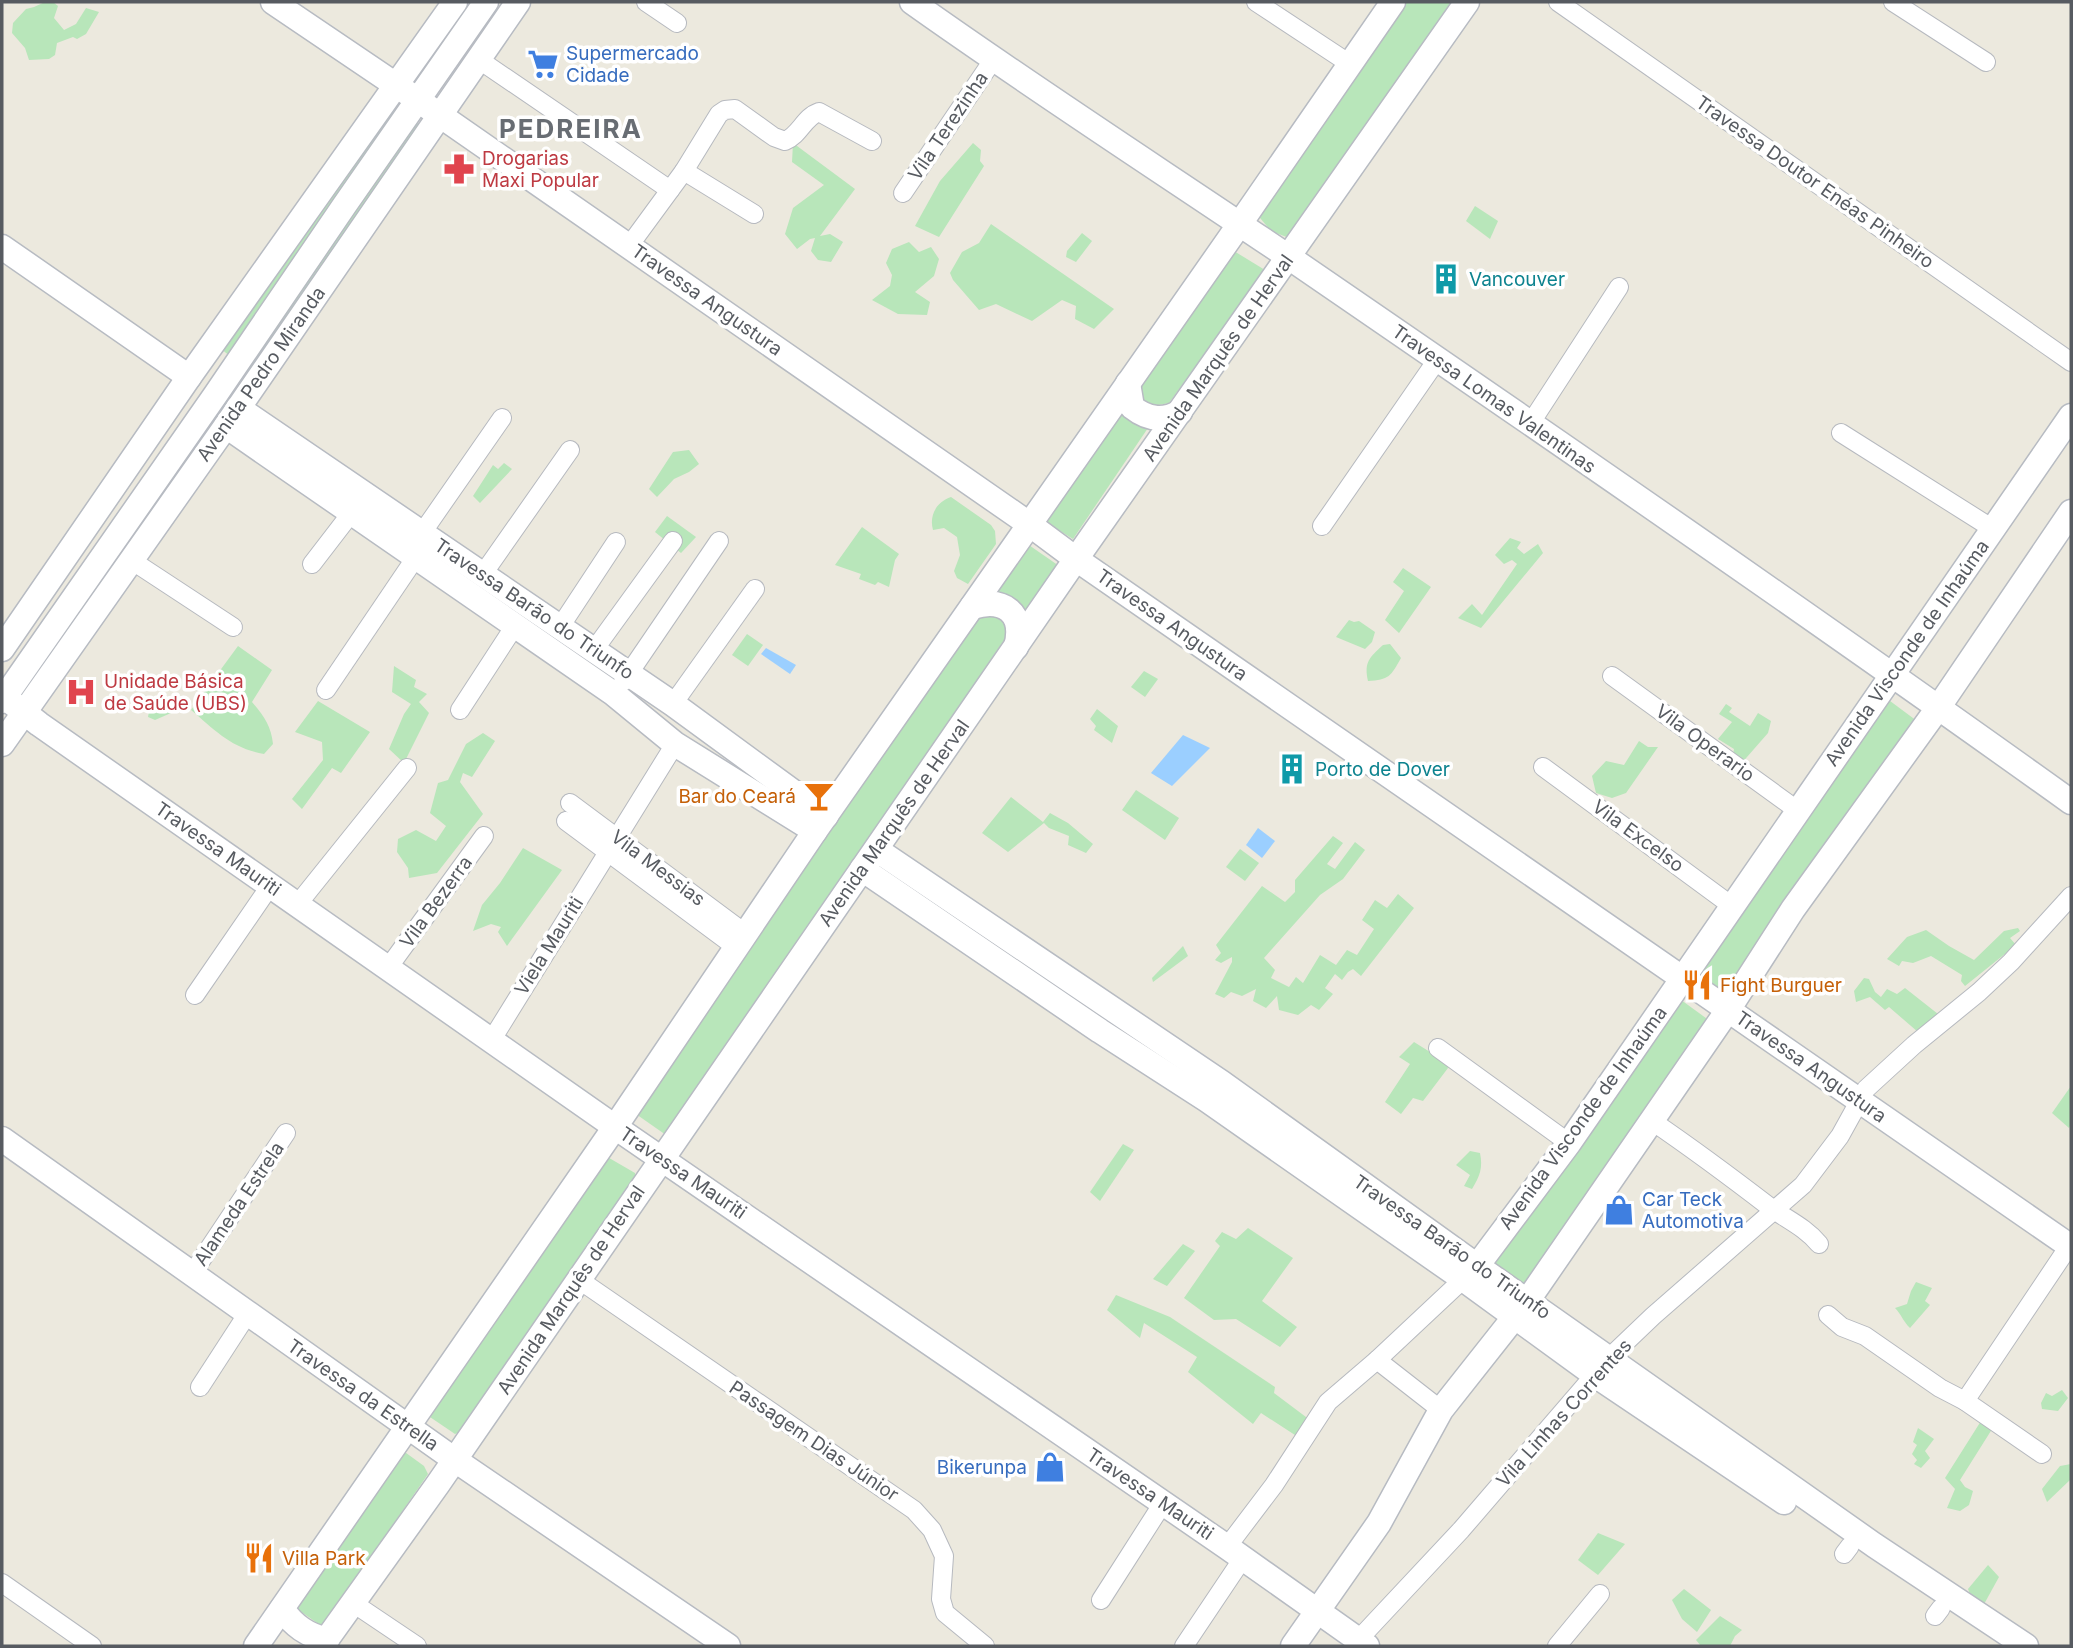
<svg xmlns="http://www.w3.org/2000/svg" width="2073" height="1648" font-family="Inter,sans-serif">
  <style>
    .green { fill: #b8e6ba }
    .water { fill: #9bcfff }
    .lines { fill: none; stroke-linecap: round; stroke-linejoin: round }
    .street-casing { stroke: #b6b9bf; stroke-width: 20 }
    .secondary-casing { stroke: #b7bbc2; stroke-width: 27 }
    .street { stroke: #fff; stroke-width: 18 }
    .secondary { stroke: #fff; stroke-width: 24 }
    .labels { text-anchor: middle; dominant-baseline: central; stroke-width: 7; stroke-linejoin: round; paint-order: stroke }
    .shop-label { font-size: 19px; fill: #366cbe; stroke: #fff; text-anchor: start }
    .street-label { font-size: 19px; fill: #575b61; stroke: #fff }
    .health-label { font-size: 19px; fill: #be3a42; stroke: #fff; text-anchor: start }
    .culture-label { font-size: 19px; fill: #0d838f; stroke: #fff; text-anchor: start }
    .food-label { font-size: 19px; fill: #c56008; stroke: #fff; text-anchor: start }
    .district-label { font-size: 26px; font-weight: bold; letter-spacing: 2px; fill: #686d73; stroke: #fff }
  </style>
  <rect width="100%" height="100%" fill="#ece9de"/>
  <g class="green">
    <path d="M45 2H53L58 6 54 18 64 30 76 24 86 8 99 12 86 34 77 39 73 37 57 43 55 55 49 59 29 60 25 48 12 33 13 23 26 9 34 7Z"/>
    <path d="M1403 2H1451L1289 238 1271 231 1255 212Z"/>
    <path d="M388 103 403 114 234 359 217 346Z"/>
    <path d="M411 119 424 128 254 376 240 367Z"/>
    <path d="M793 143 855 189 820 236 830 234 843 242 831 262 818 260 811 251 815 238 810 239 797 249 785 234 793 208 824 185 792 162Z"/>
    <path d="M973 143 981 150 980 161 984 166 939 237 915 226 940 181Z"/>
    <path d="M1475 206 1498 221 1490 239 1466 221Z"/>
    <path d="M991 224 1114 309 1094 329 1075 319 1076 306 1062 300 1032 321 996 304 979 310 953 280 950 273 962 252 979 243Z"/>
    <path d="M1082 233 1092 241 1076 262 1066 257 1067 251Z"/>
    <path d="M909 242 919 252 931 247 939 259 934 276 915 292 930 302 927 315 898 314 872 300 890 286 892 275 886 263 892 249Z"/>
    <path d="M1229 248 1265 270 1169 403 1153 406 1143 404 1135 388Z"/>
    <path d="M1121 404 1150 425 1073 539 1041 519Z"/>
    <path d="M689 450 699 464 689 472 674 479 657 497 649 489 673 452Z"/>
    <path d="M504 463 512 469 480 503 473 496 493 465 498 469Z"/>
    <path d="M951 497 991 525 995 531 996 544 968 584 957 578 954 571 960 555 957 537 944 528 933 530C929 516 936 502 951 497Z"/>
    <path d="M667 516 696 537 681 553 655 532Z"/>
    <path d="M862 527 899 554 895 560 889 587 878 582 875 585 859 579 861 574 835 565Z"/>
    <path d="M1510 538 1521 542 1517 548 1524 554 1538 544 1543 553 1481 628 1458 618 1472 604 1482 615 1517 564 1512 560 1504 564 1495 555Z"/>
    <path d="M1026 543 1062 568 1021 626 980 602Z"/>
    <path d="M1403 568 1431 587 1399 633 1385 620 1404 591 1393 582Z"/>
    <path d="M999 609 1008 634 791 959 666 1135 633 1112 979 613Z"/>
    <path d="M1349 620 1354 622 1359 621 1375 632 1372 642 1365 649 1336 637Z"/>
    <path d="M747 634 763 645 748 666 732 655Z"/>
    <path d="M1390 644 1401 658C1391 676 1389 680 1368 681 1364 662 1369 658 1383 645Z"/>
    <path d="M238 646 272 670 252 702C264 716 271 726 273 744L264 754C231 748 216 731 191 710Z"/>
    <path d="M394 666 416 680 414 687 427 694 419 702 429 713 404 763 389 749 404 714 411 704 392 692Z"/>
    <path d="M1144 671 1158 679 1145 697 1131 687Z"/>
    <path d="M1882 695 1921 724 1729 1003 1690 975Z"/>
    <path d="M163 696 175 702 171 713 155 720 148 717 150 706Z"/>
    <path d="M318 701 370 732 341 773 332 768 302 809 292 799 323 760 322 742 295 732Z"/>
    <path d="M1726 704 1732 708 1729 712 1750 726 1758 713 1771 721 1768 733 1740 765 1732 760 1734 749 1718 739 1732 722 1719 714Z"/>
    <path d="M1097 709 1118 726 1112 743 1094 730 1096 726 1090 719Z"/>
    <path d="M483 733 495 741 472 777 463 773 460 782 483 814 437 873 409 878 408 868 397 852 398 839 416 830 436 841 446 826 430 813 438 783 448 780 466 744Z"/>
    <path d="M1639 741 1648 747H1658L1626 793 1612 798 1596 793 1592 776 1606 761 1624 765Z"/>
    <path d="M1136 790 1179 818 1165 840 1122 810Z"/>
    <path d="M1011 797 1043 822 1050 813 1068 823 1093 844 1086 853 1068 845 1069 836 1049 828 1044 823 1008 852 982 833Z"/>
    <path d="M1333 836 1343 843 1327 864 1335 869 1355 842 1365 850 1343 879 1320 895 1264 958 1275 970 1271 978 1289 987 1296 977 1303 983 1320 955 1336 965 1347 950 1357 955 1374 929 1362 920 1375 900 1387 908 1398 894 1414 908 1361 976 1353 969 1348 972 1342 980 1335 974 1325 988 1333 994 1319 1010 1311 1005 1298 1015 1279 1010 1277 996 1266 1008 1253 1001 1256 989 1242 996 1231 992 1224 998 1215 994 1232 962V957L1221 963 1215 960 1221 953 1216 945 1262 886 1285 902 1295 892V880Z"/>
    <path d="M523 848 562 870 507 946 498 932 501 927 491 924 473 931 482 905 500 883Z"/>
    <path d="M1240 849 1259 863 1245 881 1226 867Z"/>
    <path d="M2018 928 2020 931 2010 938 2016 945 1965 986 1961 981 1962 975 1931 956 1913 963 1902 961 1899 966 1887 959 1907 937 1926 930 1949 946 1974 960 2004 931Z"/>
    <path d="M1183 946 1188 956 1153 982 1152 978Z"/>
    <path d="M1864 978 1869 979 1875 992 1881 997 1887 989 1897 994 1905 988 1938 1014 1918 1032 1889 1007 1885 1010 1870 997 1856 1002 1854 991Z"/>
    <path d="M1677 997 1710 1021 1523 1291 1484 1266Z"/>
    <path d="M1414 1042 1446 1062 1448 1068 1423 1101 1413 1098 1401 1114 1385 1102 1410 1064 1399 1057Z"/>
    <path d="M2071 1086V1124L2069 1128 2052 1113Z"/>
    <path d="M1123 1144 1134 1150 1100 1201 1090 1192Z"/>
    <path d="M1470 1151 1480 1153C1483 1168 1480 1176 1472 1189L1464 1186 1470 1175 1456 1165Z"/>
    <path d="M604 1155 635 1173V1181L460 1432 455 1434 427 1415Z"/>
    <path d="M1248 1228 1293 1258 1262 1301 1297 1327 1280 1347 1236 1319 1214 1320 1184 1298 1220 1246 1215 1241 1222 1232 1236 1239Z"/>
    <path d="M1183 1244 1195 1251 1167 1286 1153 1279Z"/>
    <path d="M1916 1282 1932 1288 1925 1301 1930 1305 1910 1328C1903 1321 1901 1314 1895 1308L1907 1304 1911 1291Z"/>
    <path d="M1116 1295 1170 1317 1275 1387 1274 1393 1310 1420 1298 1437 1261 1413 1253 1424 1188 1372 1197 1357 1144 1323 1140 1338 1107 1310Z"/>
    <path d="M2062 1390 2068 1398 2058 1411 2042 1409 2041 1403 2046 1393 2052 1396Z"/>
    <path d="M1981 1421 1994 1426 1960 1480 1965 1487 1973 1491 1969 1505 1960 1511 1947 1508 1955 1489 1945 1478Z"/>
    <path d="M1918 1428 1934 1439 1925 1451 1930 1458 1921 1468 1914 1464 1917 1460 1912 1454 1917 1445 1913 1442Z"/>
    <path d="M402 1450 424 1466 428 1474 326 1622 320 1625 293 1606Z"/>
    <path d="M2071 1464V1479L2047 1502 2042 1489 2060 1466Z"/>
    <path d="M1598 1533 1625 1544 1598 1575 1578 1560Z"/>
    <path d="M1988 1565 1999 1577 1983 1606 1974 1604 1968 1589Z"/>
    <path d="M1684 1589 1711 1610 1697 1632 1682 1619 1672 1600Z"/>
    <path d="M1720 1616 1742 1630 1735 1636 1730 1646H1701L1696 1640Z"/>
  </g>
  <g class="water">
    <path d="M766 648 796 665 790 674 761 654Z"/>
    <path d="M1183 735 1210 748 1172 786 1151 773Z"/>
    <path d="M1258 828 1275 841 1262 858 1246 845Z"/>
  </g>
  <g class="lines">
    <g class="street-casing">
      <g id="street">
        <path d="M646 2 677 23"/>
        <path d="M1256 2 1350 64"/>
        <path d="M1558 2 2071 362"/>
        <path d="M1893 2 1986 62"/>
        <path d="M478 59 670 190"/>
        <path d="M684 171 754 214"/>
        <path d="M903 193 993 60"/>
        <path d="M629 246 684 171 719 114 725 110 735 109 774 137 785 141C800 135 804 117 819 112L872 141"/>
        <path d="M1530 424 1619 287"/>
        <path d="M1841 433 1993 529"/>
        <path d="M1322 526 1437 360"/>
        <path d="M422 533 502 418"/>
        <path d="M131 560 233 627"/>
        <path d="M312 564 352 512"/>
        <path d="M483 574 570 450"/>
        <path d="M560 627 616 542"/>
        <path d="M594 650 673 541"/>
        <path d="M1612 676 1797 810"/>
        <path d="M623 682 719 541"/>
        <path d="M326 690 416 557"/>
        <path d="M673 704 755 589"/>
        <path d="M460 710 516 624"/>
        <path d="M1543 767 1732 906"/>
        <path d="M570 803 746 934"/>
        <path d="M566 821 737 948"/>
        <path d="M297 905 407 768"/>
        <path d="M388 968 484 836"/>
        <path d="M195 995 270 886"/>
        <path d="M491 1041 675 744"/>
        <path d="M1438 1048 1569 1143"/>
        <path d="M1652 1121C1693 1149 1732 1178 1771 1208 1788 1220 1806 1228 1819 1244"/>
        <path d="M192 1274 286 1133"/>
        <path d="M578 1279 914 1510 932 1530 944 1556 941 1599 945 1613 985 1646"/>
        <path d="M1828 1315 1842 1327 1865 1336 1940 1388 1965 1401 2042 1454"/>
        <path d="M1377 1360 1441 1410"/>
        <path d="M200 1387 248 1313"/>
        <path d="M1965 1401 2071 1243"/>
        <path d="M1227 1547 1274 1485 1328 1402 1377 1360 1472 1271"/>
        <path d="M1844 1554 1850 1546"/>
        <path d="M2 1583 92 1646"/>
        <path d="M1101 1600 1163 1503"/>
        <path d="M353 1603 417 1646"/>
        <path d="M1935 1616 1941 1608"/>
        <path d="M1358 1640 1461 1530 1609 1358 1653 1316 1803 1185 1840 1136 1866 1089 1914 1045 1979 992 2011 962 2071 896"/>
        <path d="M1184 1646 1243 1558"/>
        <path d="M1557 1646 1600 1594"/>
      </g>
    </g>
    <g class="secondary-casing">
      <g id="secondary">
        <path d="M273 2 418 100 1029 524 1076 559 2071 1247"/>
        <path d="M912 2C1037 91 1166 174 1293 260 1554 439 1814 618 2071 802"/>
        <path d="M2 247 189 377"/>
        <path d="M1128 383 1132 407C1147 419 1162 422 1180 412"/>
        <path d="M238 408 673 704 826 816"/>
        <path d="M226 426 614 694 675 744 815 831"/>
        <path d="M972 607C1004 597 1025 613 1016 647"/>
        <path d="M2 649 189 377 455 2"/>
        <path d="M2 695 39 724 615 1127 1227 1547 1367 1646"/>
        <path d="M2 701 216 394 344 206 486 2"/>
        <path d="M2 744 226 426 518 2"/>
        <path d="M877 850 1222 1083 1477 1266 1874 1545 2026 1646"/>
        <path d="M862 869 1100 1031 1207 1100 1463 1279 1595 1375 1784 1502"/>
        <path d="M2 1139 455 1460 728 1646"/>
        <path d="M1474 1270 1569 1143 2071 416"/>
        <path d="M282 1609C294 1626 307 1635 327 1640"/>
        <path d="M256 1646 615 1127 815 831 1239 225 1393 2"/>
        <path d="M322 1646 438 1484 1076 559 1467 2"/>
        <path d="M1293 1646 1379 1523 1441 1410 1528 1300 1728 1010 1793 909 1938 708 2071 512"/>
      </g>
    </g>
    <use href="#street" class="street"/>
    <use href="#secondary" class="secondary"/>
  </g>
  <defs>
    <g id="supermarket-bare" transform="scale(2.415)"><path d="M-6-5.5h2.5l.6 2H6L4.5 2H-2.5L-4.4-4H-6ZM-1.5 3.2a1.3 1.3 0 1 0 .1 0ZM3 3.2a1.3 1.3 0 1 0 .1 0Z" fill="#3f7fe0" stroke="#fff" stroke-width="2.5" paint-order="stroke"/></g>
    <g id="pharmacy-bare" transform="scale(2.415)"><path d="M-2-6h4v4h4v4h-4v4h-4v-4h-4v-4h4Z" fill="#e0444e" stroke="#fff" stroke-width="2.5" paint-order="stroke"/></g>
    <g id="building-bare" transform="scale(2.415)"><path d="M-4-6H4V6H1V3H-1V6H-4ZM-2.5-4.3h1.7v1.8h-1.7ZM.8-4.3h1.7v1.8H.8ZM-2.5-1h1.7V.8h-1.7ZM.8-1h1.7V.8H.8Z" fill="#0f9aa8" stroke="#fff" stroke-width="2.5" paint-order="stroke"/></g>
    <g id="hospital-bare" transform="scale(2.415)"><path d="M-5-5h3v3.5h4V-5h3V5h-3V1.5h-4V5h-3Z" fill="#e0444e" stroke="#fff" stroke-width="2.5" paint-order="stroke"/></g>
    <g id="bar-bare" transform="scale(2.415)"><path d="M-6-5H6L.8 .8V4.5H3.5V6h-7V4.5H-.8V.8Z" fill="#e8710a" stroke="#fff" stroke-width="2.5" paint-order="stroke"/></g>
    <g id="restaurant-bare" transform="scale(2.415)"><path d="M-5-6h1v4h1v-4h1v4h1v-4h1v5L-1.5 .5V6h-2V.5L-5-1ZM5-6V6H3V1.5H1.5Q1.5-4 5-6Z" fill="#e8710a" stroke="#fff" stroke-width="2.5" paint-order="stroke"/></g>
    <g id="shop-bare" transform="scale(2.415)"><path d="M-5-2.5h2.3a2.7 3.5 0 0 1 5.4 0H5L5.5 6h-11ZM-1.5-2.5h3a1.5 2.3 0 0 0-3 0Z" fill="#3f7fe0" stroke="#fff" stroke-width="2.5" paint-order="stroke"/></g>
  </defs>
  <g fill-rule="evenodd">
    <use href="#supermarket-bare" x="543" y="64"/>
    <use href="#pharmacy-bare" x="459" y="169"/>
    <use href="#building-bare" x="1446" y="279"/>
    <use href="#hospital-bare" x="81" y="692"/>
    <use href="#building-bare" x="1292" y="769"/>
    <use href="#bar-bare" x="819" y="796"/>
    <use href="#restaurant-bare" x="1697" y="985"/>
    <use href="#shop-bare" x="1619" y="1210"/>
    <use href="#shop-bare" x="1050" y="1467"/>
    <use href="#restaurant-bare" x="259" y="1558"/>
  </g>
  <g class="labels">
    <g class="shop-label">
      <text x="566" y="53">Supermercado<tspan x="566" dy="22">Cidade</tspan></text>
      <text x="1642" y="1199">Car Teck<tspan x="1642" dy="22">Automotiva</tspan></text>
      <text x="1027" y="1467" text-anchor="end">Bikerunpa</text>
    </g>
    <g class="street-label">
      <text transform="translate(948 126) rotate(-56)">Vila Terezinha</text>
      <text transform="translate(1815 182) rotate(35)">Travessa Doutor Enéas Pinheiro</text>
      <text transform="translate(707 300) rotate(35)">Travessa Angustura</text>
      <text transform="translate(1218 358) rotate(-55)">Avenida Marquês de Herval</text>
      <text transform="translate(261 374) rotate(-55)">Avenida Pedro Miranda</text>
      <text transform="translate(1494 399) rotate(35)">Travessa Lomas Valentinas</text>
      <text transform="translate(534 609) rotate(34)">Travessa Barão do Triunfo</text>
      <text transform="translate(1172 625) rotate(35)">Travessa Angustura</text>
      <text transform="translate(1907 653) rotate(-55)">Avenida Visconde de Inhaúma</text>
      <text transform="translate(1705 743) rotate(36)">Vila Operario</text>
      <text transform="translate(894 823) rotate(-55)">Avenida Marquês de Herval</text>
      <text transform="translate(1638 836) rotate(36)">Vila Excelso</text>
      <text transform="translate(218 849) rotate(35)">Travessa Mauriti</text>
      <text transform="translate(658 868) rotate(37)">Vila Messias</text>
      <text transform="translate(436 902) rotate(-54)">Vila Bezerra</text>
      <text transform="translate(549 946) rotate(-58)">Viela Mauriti</text>
      <text transform="translate(1811 1067) rotate(35)">Travessa Angustura</text>
      <text transform="translate(1583 1118) rotate(-54)">Avenida Visconde de Inhaúma</text>
      <text transform="translate(683 1173) rotate(34)">Travessa Mauriti</text>
      <text transform="translate(239 1204) rotate(-56)">Alameda Estrela</text>
      <text transform="translate(1452 1247) rotate(35)">Travessa Barão do Triunfo</text>
      <text transform="translate(571 1290) rotate(-56)">Avenida Marquês de Herval</text>
      <text transform="translate(363 1395) rotate(35)">Travessa da Estrella</text>
      <text transform="translate(1564 1413) rotate(-48)">Vila Linhas Correntes</text>
      <text transform="translate(814 1441) rotate(34)">Passagem Dias Júnior</text>
      <text transform="translate(1150 1494) rotate(34)">Travessa Mauriti</text>
    </g>
    <g class="health-label">
      <text x="482" y="158">Drogarias<tspan x="482" dy="22">Maxi Popular</tspan></text>
      <text x="104" y="681">Unidade Básica<tspan x="104" dy="22">de Saúde (UBS)</tspan></text>
    </g>
    <g class="culture-label">
      <text x="1469" y="279">Vancouver</text>
      <text x="1315" y="769">Porto de Dover</text>
    </g>
    <g class="food-label">
      <text x="796" y="796" text-anchor="end">Bar do Ceará</text>
      <text x="1720" y="985">Fight Burguer</text>
      <text x="282" y="1558">Villa Park</text>
    </g>
    <g class="district-label">
      <text x="571" y="128">PEDREIRA</text>
    </g>
  </g>
  <rect width="2073" height="1648" fill="none" stroke="#575b61" stroke-width="7"/>
</svg>
